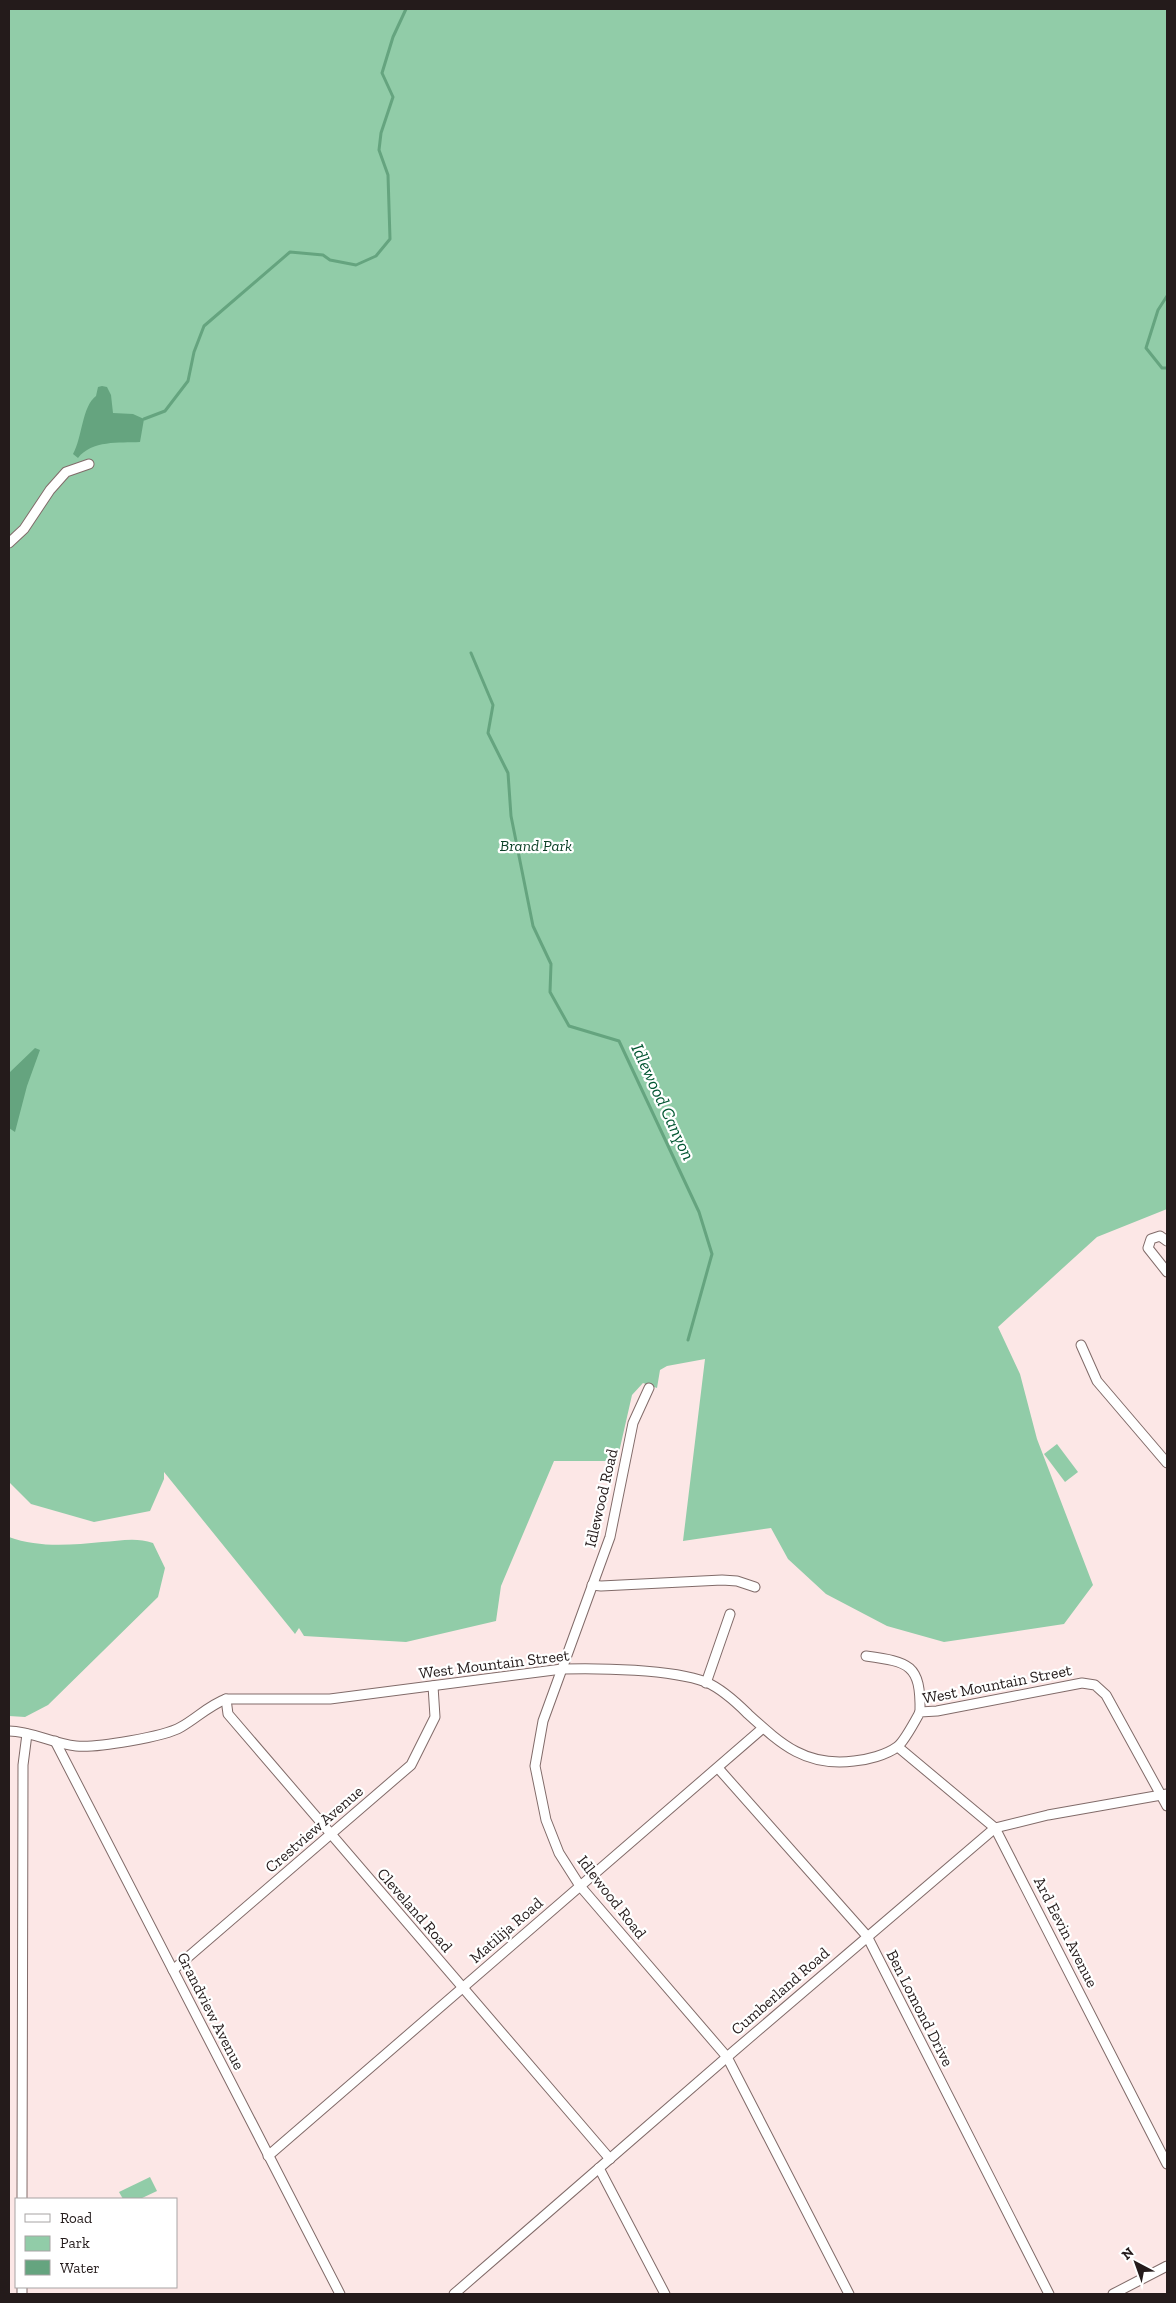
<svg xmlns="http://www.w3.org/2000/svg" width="1176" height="2303" font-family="'Zilla Slab',serif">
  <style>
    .green { fill: #91cca8 }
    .water { fill: #65a47f }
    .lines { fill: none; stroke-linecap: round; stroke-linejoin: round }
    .stream { stroke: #65a47f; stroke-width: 3 }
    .minor-casing { stroke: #816b69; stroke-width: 11 }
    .minor { stroke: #fff; stroke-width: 9 }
    .labels { text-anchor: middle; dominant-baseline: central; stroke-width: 4.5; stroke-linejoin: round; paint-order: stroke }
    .park-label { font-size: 16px; font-style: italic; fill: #0a3f25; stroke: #fff }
    .street-label { font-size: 16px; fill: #241b1b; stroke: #fff }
    .water-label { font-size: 18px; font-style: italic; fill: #035632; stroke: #fff }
  </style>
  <rect width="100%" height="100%" fill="#fce7e6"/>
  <g class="green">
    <path d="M9 9H1167V1209L1097 1237 998 1327 1020 1374 1037 1439 1093 1585 1064 1624 944 1642 887 1626 826 1594 788 1559 771 1528 683 1541 705 1359 667 1366 660 1370 657 1388 643 1383 632 1395 617 1461H554L501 1586 496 1621 406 1642 304 1636 299 1628 295 1634 164 1472V1479L150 1511 94 1522 31 1504 9 1482Z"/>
    <path d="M1057 1444 1078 1472 1065 1482 1044 1454Z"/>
    <path d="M9 1537C38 1548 72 1545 102 1542 119 1541 136 1537 153 1543L165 1568 158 1597 48 1705 25 1717 9 1716Z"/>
    <path d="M150 2177 157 2191 140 2199H123L119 2192Z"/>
  </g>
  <g class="water">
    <path d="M102 386 107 387 111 395 113 413 133 414 144 419 140 442C119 443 92 440 78 458L73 454C82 439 82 406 96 396L98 387Z"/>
    <path d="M35 1048 40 1050 27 1086 15 1132 9 1128V1073Z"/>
  </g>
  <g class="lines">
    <g class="stream">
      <path d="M1167 296 1158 310 1146 348 1162 368H1167"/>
      <path d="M144 419 165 411 188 381 194 352 204 326 290 252 323 255 330 260 356 265 376 256 390 239 388 175 379 150 381 133 393 97 382 73 393 37 406 9"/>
      <path d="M471 653 493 705 488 733 508 773 511 816 533 926 551 964 550 992 569 1026 619 1041 699 1212 712 1254 688 1340"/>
    </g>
    <g class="minor-casing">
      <g id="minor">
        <path d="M9 543 24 529 50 490 66 472 89 464"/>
        <path d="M1167 1241 1160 1236 1151 1239 1148 1248 1167 1272"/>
        <path d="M1081 1345 1097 1381 1167 1463"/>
        <path d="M649 1388 633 1423 610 1537 543 1721 535 1766 546 1820 559 1853 580 1886 727 2057 849 2294"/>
        <path d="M592 1585 601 1586 722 1580 737 1581 755 1587"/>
        <path d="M866 1656C909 1662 921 1664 920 1712"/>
        <path d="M706 1683 730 1614"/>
        <path d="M226 1699 228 1714 610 2159"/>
        <path d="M9 1731C32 1731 53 1744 76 1746 96 1748 164 1737 181 1727 197 1718 208 1706 226 1699H330L562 1669C599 1668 671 1669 706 1682 722 1689 736 1702 748 1714 782 1745 806 1767 854 1761 867 1760 886 1755 897 1747 904 1742 915 1721 920 1712L937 1711 1082 1683 1095 1685 1106 1695 1167 1806"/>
        <path d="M55 1741 340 2294"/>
        <path d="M898 1747 995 1828 1167 2164"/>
        <path d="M718 1768 867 1936 1049 2294"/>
        <path d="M173 1970 411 1765 435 1717 433 1686"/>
        <path d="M268 2156 763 1728"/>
        <path d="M599 2168 665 2294"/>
        <path d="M22 2199 23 1765 27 1734"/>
        <path d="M22 2294V2287"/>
        <path d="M454 2294 734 2051 995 1828 1048 1815 1167 1794"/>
        <path d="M1113 2294 1167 2266"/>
      </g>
    </g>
    <use href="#minor" class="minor"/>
  </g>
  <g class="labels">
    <g class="park-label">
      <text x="536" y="845">Brand Park</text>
    </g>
    <g class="street-label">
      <text transform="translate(601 1498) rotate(-77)">Idlewood Road</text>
      <text transform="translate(494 1664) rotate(-7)">West Mountain Street</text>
      <text transform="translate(997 1684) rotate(-11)">West Mountain Street</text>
      <text transform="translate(314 1829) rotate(-41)">Crestview Avenue</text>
      <text transform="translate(612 1897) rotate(52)">Idlewood Road</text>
      <text transform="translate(415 1910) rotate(49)">Cleveland Road</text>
      <text transform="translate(506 1930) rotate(-41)">Matilija Road</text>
      <text transform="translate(1066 1932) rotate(63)">Ard Eevin Avenue</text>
      <text transform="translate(780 1991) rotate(-41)">Cumberland Road</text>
      <text transform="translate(920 2008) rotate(63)">Ben Lomond Drive</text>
      <text transform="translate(211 2011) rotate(63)">Grandview Avenue</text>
    </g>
    <g class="water-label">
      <text transform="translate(663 1102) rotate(65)">Idlewood Canyon</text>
    </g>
  </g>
  <rect width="1176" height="2303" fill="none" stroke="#241b1b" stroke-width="20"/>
  <rect x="15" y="2198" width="162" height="90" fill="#ffffff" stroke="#a7a4a4"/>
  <rect x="25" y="2214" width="25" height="8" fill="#ffffff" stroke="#a7a4a4"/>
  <text x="60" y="2223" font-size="15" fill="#241b1b">Road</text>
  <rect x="25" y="2236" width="25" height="15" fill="#91cca8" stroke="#a7a4a4"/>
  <text x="60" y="2248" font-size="15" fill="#241b1b">Park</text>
  <rect x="25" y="2260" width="25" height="15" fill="#65a47f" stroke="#a7a4a4"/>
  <text x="60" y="2273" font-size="15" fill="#241b1b">Water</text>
  <g transform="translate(1136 2263) rotate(319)" stroke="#ffffff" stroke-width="4" paint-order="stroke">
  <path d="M0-4L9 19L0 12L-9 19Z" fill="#241b1b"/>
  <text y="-8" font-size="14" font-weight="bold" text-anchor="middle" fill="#241b1b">N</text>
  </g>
</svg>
